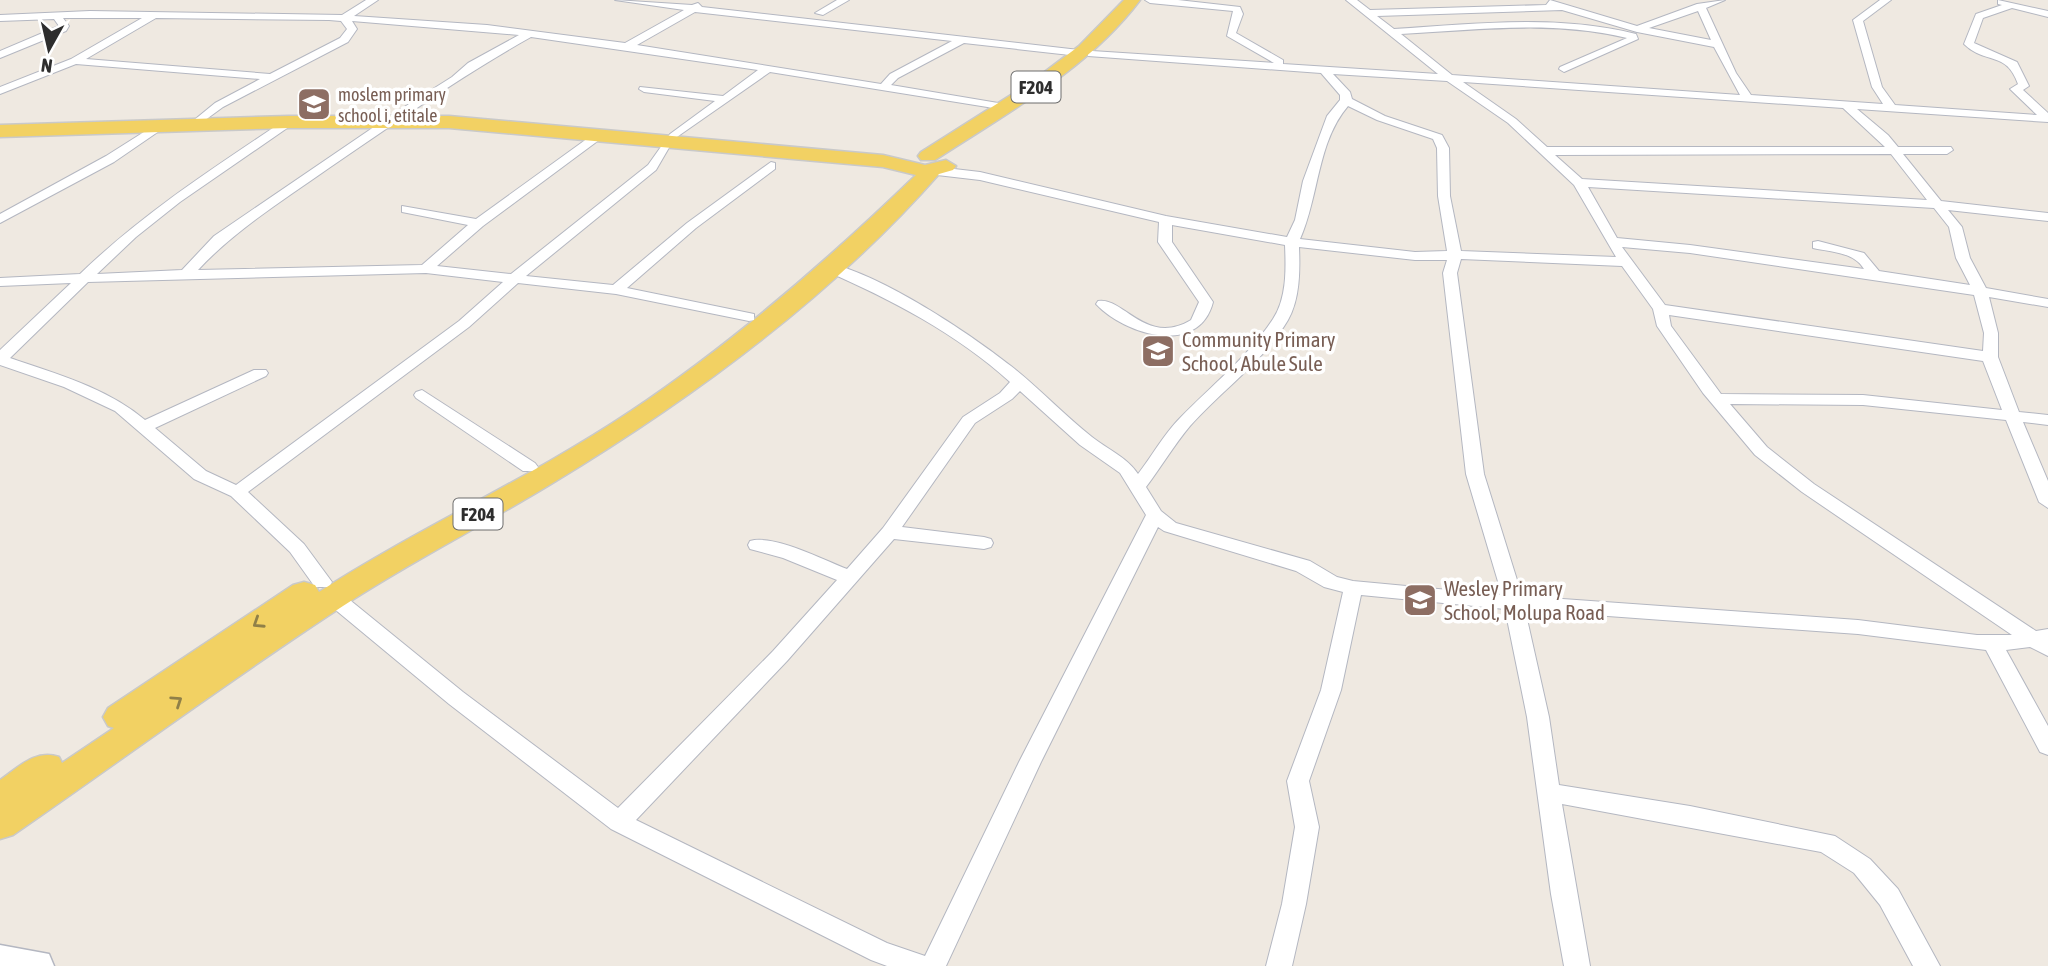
<svg xmlns="http://www.w3.org/2000/svg" width="2048" height="966" font-family="'Asap Condensed',sans-serif">
  <style>
    .lines { fill: none; stroke-linecap: round; stroke-linejoin: round }
    .street-casing { stroke: #b4b7c1; stroke-width: 2 }
    .secondary-casing { stroke: #b4b7c1; stroke-width: 3 }
    .primary-casing { stroke: #c9c9c9; stroke-width: 3 }
    .street { fill: #fff; fill-rule: evenodd }
    .secondary { fill: #fff; fill-rule: evenodd }
    .primary { fill: #f2d163; fill-rule: evenodd }
    .oneway { stroke: #908048 }
    .labels { text-anchor: middle; dominant-baseline: central; stroke-width: 7; stroke-linejoin: round; paint-order: stroke }
    .far-education-label { font-size: 18px; fill: #785e54; stroke: #fff; text-anchor: start }
    .shield { fill: #fff; stroke: #6d6d6d; stroke-width: 2 }
    .shield-label { font-size: 19px; font-weight: bold; fill: #2e2e2e }
    .education-label { font-size: 21px; fill: #785e54; stroke: #fff; text-anchor: start }
  </style>
  <rect width="100%" height="100%" fill="#efe9e1"/>
  <g class="lines">
    <g class="street-casing">
      <g id="street">
        <path d="M366 0H378L354 16 487 25 625 43 684 10 615 0 692 5 698 3 702 7 1079 50 1084 53 1079 56 964 43 898 78 891 85 1010 105V109L1006 110 770 72 674 139 656 170 526 276 613 285 687 223 771 162 775 163V169L696 228 627 288 754 314V320L749 321 616 294 518 283 469 327 248 492 304 544 332 582 329 587H315L290 552 231 496 194 479 115 411 64 387 0 365V350L71 283 0 286V278L80 274C142 214 213 168 285 120H293V124L180 202 136 237 97 274 182 270 214 236 390 116 452 77 468 63 519 35 352 21 357 29 348 42 223 107 197 126 193 125V121L215 103 260 79 76 64 0 94V87L71 59 142 18H63L69 26 66 31 0 58V51L59 26 54 19 0 21V15L90 11 342 15ZM695 12 952 41 890 74 881 84 637 45ZM156 18 329 20 341 21 347 29 340 38 270 74 86 59ZM531 37 758 70 723 96 640 87 639 89 644 92 715 101 670 134 648 165 511 274 437 266 483 226 603 137V133H595L476 219 402 206V212L468 225 422 265 198 270C236 229 284 200 329 168 395 123 461 76 531 37ZM426 273 503 282 459 321 236 485 206 471 155 428 266 376 268 373 266 370H254L145 420C107 388 57 374 10 358L88 282Z"/>
        <path d="M837 0H849L823 15 815 13Z"/>
        <path d="M1145 0H1178L1240 7 1243 14 1236 33 1283 60V64L1438 74 1346 0H1357L1370 10 1546 5 1550 0 1637 26 1697 4 1725 0 1706 8 1736 73 1751 95 1883 104 1872 87 1853 20 1880 0H1891L1863 21 1882 87 1895 105 2037 115 2010 89 2018 84C2006 50 1985 65 1964 44L1976 14 2002 5 1998 4V0L2048 11V17L2012 8 1983 18 1974 43 2017 62 2029 86 2023 90 2048 113V122L1857 109 1888 135 1898 147H1951L1953 150 1947 154H1903L1941 201 2048 213V221L1948 210 1962 227 1970 258 1986 288 2048 299V307L1989 297 1998 333V357L2019 412 2048 415V425L2023 422 2048 481V508L2039 502 2006 420 1863 405 1730 404 1767 447 1814 484 2036 631 2048 629V656L2030 647 2006 650 2048 726V755L2040 752 1986 650 1858 634 1525 610 1549 717 1559 785 1690 806 1835 836 1870 859 1898 889 1940 966H1913L1880 905 1854 873 1821 852 1562 804 1590 966H1564L1551 894 1527 717 1505 609 1361 595 1341 690 1309 781 1319 827 1306 904 1292 966H1266L1282 904 1295 827 1287 781 1321 690 1343 592 1324 587 1296 571 1164 531 1158 527 1041 762 946 966H887L871 960 611 829 449 704 326 602 323 597 326 592H340L463 692 618 808 773 651 837 580 783 558 750 549 748 545 750 541C774 534 824 560 847 569L883 528 963 417 1000 393 1010 382C956 333 890 299 824 270L822 267 829 263C885 277 966 331 1011 366 1039 388 1064 415 1092 437 1107 449 1127 457 1138 474 1152 456 1164 434 1180 418 1211 386 1249 356 1273 319 1287 298 1286 268 1285 245L1172 225V242L1213 302C1199 357 1125 335 1096 304L1098 301C1123 296 1146 347 1191 320L1199 302 1158 242 1159 222 980 180 937 175 931 171 937 167 980 172 1166 216 1287 237 1295 220 1303 181 1327 116 1340 100V95L1321 73 1088 56V52L1092 51 1274 63 1227 36 1233 11 1150 3ZM1562 10 1637 32 1714 47 1740 95 1452 75 1401 34C1477 30 1552 20 1627 38L1560 67 1559 69 1564 72 1638 39 1636 34C1555 14 1476 24 1394 29L1377 16ZM1698 11 1711 40 1649 28ZM1333 74 1447 81 1508 123 1574 185 1616 257 1461 251 1450 196 1449 148 1442 135 1385 116 1352 99 1350 92ZM1463 82 1843 108 1885 147H1547L1516 119ZM1348 106 1377 120 1433 139 1437 148 1438 196 1447 251 1415 252 1300 239C1319 197 1317 142 1348 106ZM1891 154 1927 200 1582 179 1555 155ZM1588 187 1934 208 1949 227 1956 258 1970 285 1879 271 1864 253 1818 241 1813 242V248C1831 252 1854 252 1864 269L1690 245 1617 238ZM1299 247 1415 260H1447L1443 273 1466 474 1502 595 1353 581 1337 577 1310 561 1176 523 1161 511 1146 487C1161 467 1174 445 1190 426 1221 391 1264 361 1288 320 1300 299 1300 270 1299 247ZM1622 247 1690 253 1974 295 1984 333 1983 351 1665 305ZM1461 259 1622 266 1653 309 1657 326 1703 393 1755 455 1802 492 2012 635H1977L1858 620 1522 596 1484 474 1457 273ZM1669 315 1983 361 2002 410 1863 395 1721 394 1671 326ZM1020 391 1080 445 1120 473 1146 515 1019 762 925 956 887 943 636 820 787 661 894 539 984 549 991 547 993 543 991 539 984 537 902 527 975 423 1012 399Z"/>
        <path d="M155 125 165 127 114 162 0 223V214L106 156Z"/>
        <path d="M422 390 535 463 538 467 535 471H523L416 398 414 395 416 392Z"/>
      </g>
    </g>
    <g class="secondary-casing">
      <path id="secondary" d="M0 945 49 954 54 966H0Z"/>
    </g>
    <g class="primary-casing">
      <g id="primary">
        <path d="M1124 0H1140C1087 70 1007 113 935 160H921L918 156 921 152 1030 83 1079 46Z"/>
        <path d="M289 116H449L883 155 925 165 946 160 956 166 953 170 939 174C830 298 692 399 551 484 482 526 410 562 343 606 231 679 123 759 13 835L0 839V780C19 767 35 749 59 757L62 763 114 728 108 726 103 717 108 708 293 585 304 582 315 585 319 592C420 527 531 478 631 411 734 342 827 261 916 175L883 167 449 128H289L0 137V125Z"/>
      </g>
    </g>
    <use href="#street" class="street"/>
    <use href="#secondary" class="secondary"/>
    <use href="#primary" class="primary"/>
  </g>
  <defs><path id="oneway-chevron" d="M-2-3.5L2.5 0L-2 3.5" fill="none" stroke-width="1.6" stroke-linecap="round" stroke-linejoin="round" transform="scale(1.75)"/></defs>
  <g class="oneway">
    <use href="#oneway-chevron" transform="translate(258 623) rotate(147)"/>
    <use href="#oneway-chevron" transform="translate(177 701) rotate(-34)"/>
  </g>
  <defs>
    <g id="school-square" transform="scale(1.75)"><rect x="-9" y="-9" width="18" height="18" rx="4" fill="#8d6e63" stroke="#fff"/><path d="M0-5L7-2L0 1L-7-2ZM-4 1L0 2.5L4 1V4Q0 6-4 4Z" fill="#fff"/></g>
  </defs>
  <g fill-rule="evenodd">
    <use href="#school-square" x="314" y="104"/>
    <use href="#school-square" x="1158" y="351"/>
    <use href="#school-square" x="1420" y="600"/>
  </g>
  <g class="labels">
    <g class="far-education-label">
      <text x="338" y="94">moslem primary<tspan x="338" dy="21">school i, etitale</tspan></text>
    </g>
    <g class="shield">
      <rect x="1011.5" y="71.5" width="49" height="31" rx="5"/>
      <rect x="453.5" y="498.5" width="49" height="31" rx="5"/>
    </g>
    <g class="shield-label">
      <text x="1036" y="87">F204</text>
      <text x="478" y="514">F204</text>
    </g>
    <g class="education-label">
      <text x="1182" y="339">Community Primary<tspan x="1182" dy="24">School, Abule Sule</tspan></text>
      <text x="1444" y="588">Wesley Primary<tspan x="1444" dy="24">School, Molupa Road</tspan></text>
    </g>
  </g>
  <g transform="translate(49 49) rotate(188)" stroke="#ffffff" stroke-width="5" paint-order="stroke">
  <path d="M0-5L12 26L0 18L-12 26Z" fill="#2e2e2e"/>
  <text y="-10" font-size="19" font-weight="bold" text-anchor="middle" fill="#2e2e2e">N</text>
  </g>
</svg>
